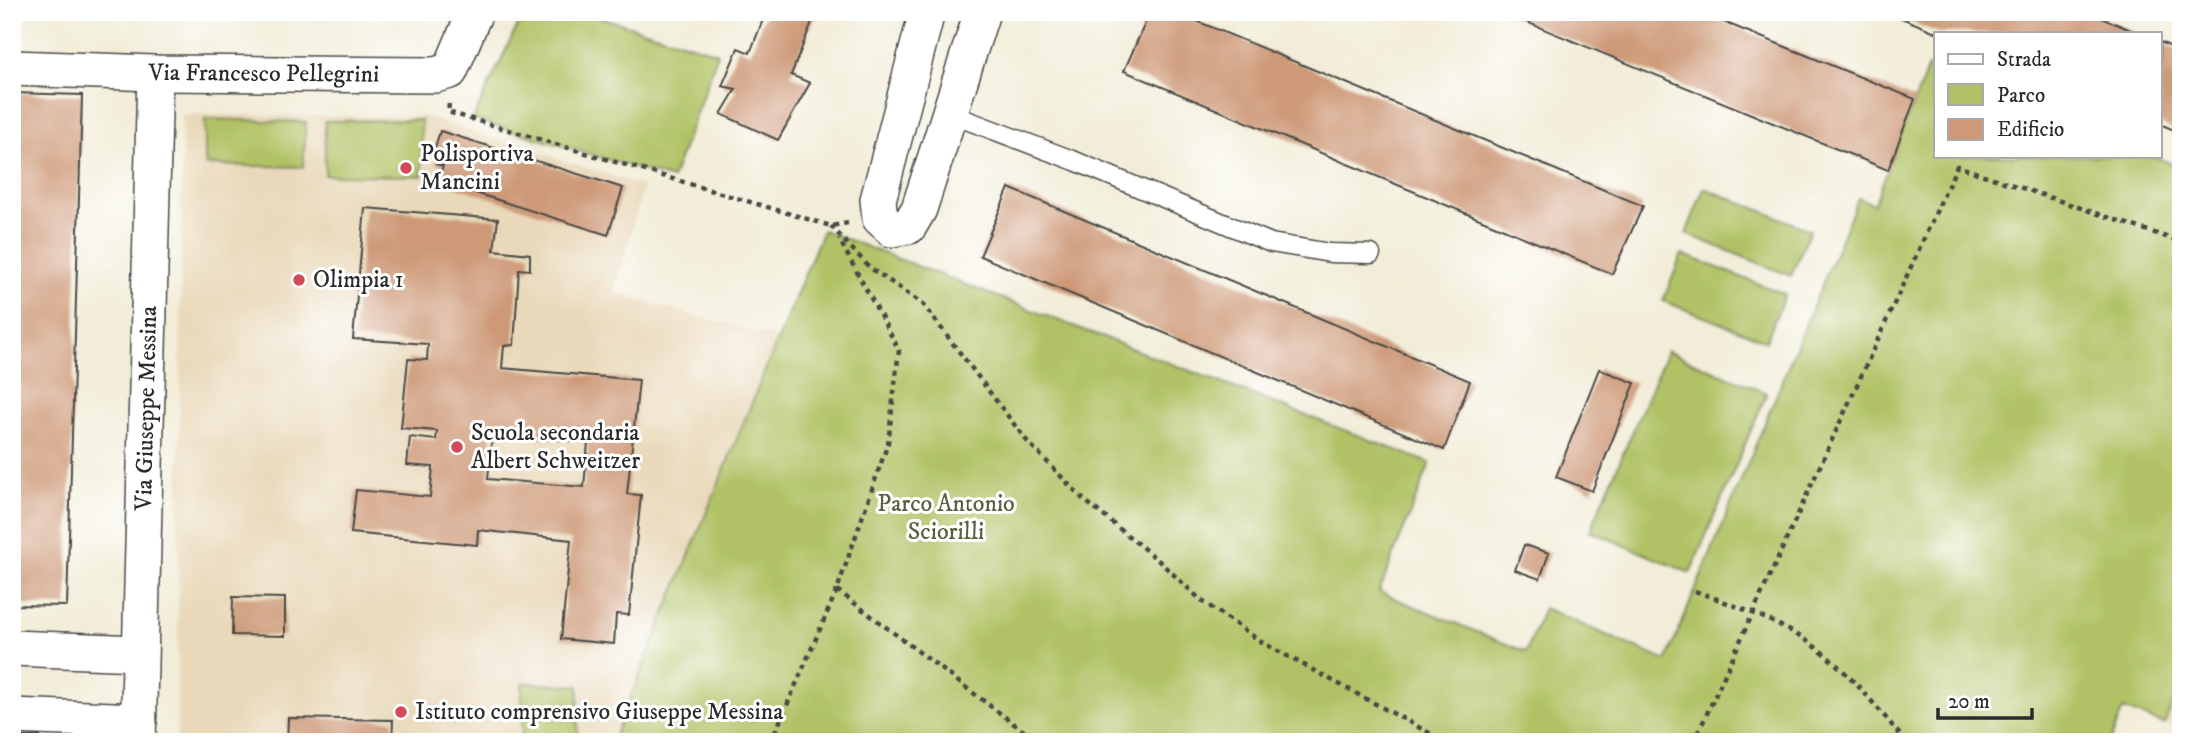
<svg xmlns="http://www.w3.org/2000/svg" width="2193" height="754" font-family="'IM FELL DW Pica',serif">
  <style>
    .built { fill: #e9d9ba }
    .green { fill: #b0c265; stroke: #6e7648; stroke-width: 2 }
    .building { fill: #cd9977; fill-rule: evenodd }
    .lines { fill: none; stroke-linecap: round; stroke-linejoin: round }
    .service-casing { stroke: #494845; stroke-width: 21 }
    .minor-casing { stroke: #494845; stroke-width: 38 }
    .path { stroke: #494845; stroke-width: 4.5; stroke-dasharray: 5 5; stroke-linecap: butt }
    .service { stroke: #fff; stroke-width: 18 }
    .minor { stroke: #fff; stroke-width: 35 }
    .poi-dot { fill: #d1495b; stroke: #fff; stroke-width: 2.5 }
    .labels { text-anchor: middle; dominant-baseline: central; stroke-width: 6; stroke-linejoin: round; paint-order: stroke }
    .street-label { font-size: 24px; fill: #2b2b2b; stroke: #fff }
    .poi-label { font-size: 24px; fill: #2b2b2b; stroke: #fff; text-anchor: start }
    .park-label { font-size: 24px; fill: #5a603f; stroke: #fff }
  </style>
  <rect width="100%" height="100%" fill="#fff"/>
  <filter id="ink" filterUnits="userSpaceOnUse"><feTurbulence type="fractalNoise" baseFrequency=".0143" numOctaves="2"/><feDisplacementMap in="SourceGraphic" scale="14" xChannelSelector="R" yChannelSelector="G"/><feConvolveMatrix kernelMatrix="1 2 1 2 8 2 1 2 1" color-interpolation-filters="sRGB"/></filter>
  <filter id="wash" filterUnits="userSpaceOnUse"><feTurbulence type="fractalNoise" baseFrequency=".00686" numOctaves="4" result="noise"/><feDisplacementMap in="SourceGraphic" scale="28" xChannelSelector="R" yChannelSelector="G"/><feGaussianBlur stdDeviation="1.57" result="paint"/><feColorMatrix in="noise" values="0 0 0 0 0 0 0 0 0 0 0 0 0 0 0 0 0 1.4 0 .05"/><feComposite in="paint" operator="in"/></filter>
  <g filter="url(#wash)">
    <rect width="100%" height="100%" fill="#f2edd8"/>
    <g class="built">
      <path d="M182 114 426 117 644 186 614 293 778 338 612 742H177Z"/>
      <path d="M2181 684V731L2164 724Z"/>
    </g>
    <g class="green">
      <path d="M524 12H583L718 53 672 179 473 119Z"/>
      <path d="M1928 67 1936 70V156H2152L2181 167V684L2164 724 2123 709 2110 742H612L823 230 1430 463 1379 592 1526 652 1544 608 1666 661 1858 198 1874 204Z"/>
      <path d="M205 119 306 122 303 167 205 165Z"/>
      <path d="M421 120 422 176 325 175V121Z"/>
      <path d="M1704 188 1810 230 1791 276 1686 234Z"/>
      <path d="M1682 254 1785 294 1766 341 1663 301Z"/>
      <path d="M1667 351 1767 393 1690 573 1590 531Z"/>
      <path d="M522 683 579 686 577 742H522Z"/>
    </g>
    <g id="blocks">
      <g class="building">
        <path d="M766 12H816L791 75 810 83 778 140 721 114 736 89 722 86 738 48 750 53Z"/>
        <path d="M1150 12H1175L1643 206 1612 274 1124 71Z"/>
        <path d="M1502 12H1699L1915 99 1888 170Z"/>
        <path d="M1895 12H2088L2138 33H1938L1894 15Z"/>
        <path d="M2160 42 2181 51V133L2160 124Z"/>
        <path d="M12 93 82 95 67 606 12 605Z"/>
        <path d="M440 131 623 188 608 235 438 181 443 166 436 164 438 156 433 154Z"/>
        <path d="M1009 188 1470 381 1444 450 980 256Z"/>
        <path d="M365 208 498 219 494 250 530 254V270L519 269 514 345 504 346 502 368 639 380 627 494 641 495 629 615 616 614 614 644 561 639 571 540 478 530 477 545 351 533 356 490 430 497 433 467 407 465 410 437 436 440 437 431 401 428 408 359 427 360 428 344 353 339ZM492 434 588 442 584 487 488 479Z"/>
        <path d="M1599 369 1635 383 1592 491 1556 477Z"/>
        <path d="M1524 545 1549 553 1540 579 1515 570Z"/>
        <path d="M233 597 285 598V636L232 635Z"/>
        <path d="M288 718 393 720 392 742H287Z"/>
        <rect x="12" y="737" width="28" height="5"/>
      </g>
    </g>
  </g>
  <g filter="url(#ink)">
    <use href="#blocks" fill-opacity="0" stroke="#494845" stroke-width="2"/>
    <g class="lines">
      <g class="service-casing">
        <path id="service" d="M948 113 1075 161 1271 243 1330 253 1371 254"/>
      </g>
      <g class="minor-casing">
        <g id="minor">
          <path d="M927 12 878 200 880 218 892 229 909 226 919 209 982 12"/>
          <path id="s1" d="M12 68 155 73 435 75 450 71 475 12"/>
          <path d="M12 648 139 653"/>
          <path d="M12 716 139 721"/>
          <path id="s2" d="M138 742 155 73"/>
        </g>
      </g>
      <g class="path">
        <path d="M449 104 448 112 831 226 848 223"/>
        <path d="M831 226 869 267 923 304 1026 440 1083 499 1159 561 1202 601 1263 643 1446 742"/>
        <path d="M837 590 1038 742"/>
        <path d="M1695 591C1731 604 1767 617 1799 636 1842 662 1874 704 1906 742"/>
        <path d="M771 742 837 590 888 443 899 350 839 239"/>
        <path d="M1694 742 1957 166 2181 242"/>
      </g>
      <use href="#service" class="service"/>
      <use href="#minor" class="minor"/>
    </g>
  </g>
  <g class="poi-dot">
    <circle cx="406" cy="168" r="7"/>
    <circle cx="299" cy="280" r="7"/>
    <circle cx="457" cy="447" r="7"/>
    <circle cx="401" cy="712" r="7"/>
  </g>
  <g class="labels">
    <g class="street-label">
      <text stroke="none"><textPath href="#s1" startOffset="252">Via Francesco Pellegrini</textPath></text>
      <text stroke="none"><textPath href="#s2" startOffset="334">Via Giuseppe Messina</textPath></text>
    </g>
    <g class="poi-label">
      <text x="420" y="154">Polisportiva<tspan x="420" dy="28">Mancini</tspan></text>
      <text x="313" y="280">Olimpia 1</text>
      <text x="471" y="433">Scuola secondaria<tspan x="471" dy="28">Albert Schweitzer</tspan></text>
      <text x="415" y="712">Istituto comprensivo Giuseppe Messina</text>
    </g>
    <g class="park-label">
      <text x="946" y="504">Parco Antonio<tspan x="946" dy="28">Sciorilli</tspan></text>
    </g>
  </g>
  <rect width="2193" height="754" fill="none" stroke="#fff" stroke-width="42"/>
  <rect x="1934" y="32" width="228" height="126" fill="#ffffff" stroke="#aaaaaa" stroke-width="2"/>
  <rect x="1948" y="54" width="35" height="10" fill="#ffffff" stroke="#aaaaaa" stroke-width="2"/>
  <text x="1997" y="66" font-size="21" fill="#2b2b2b">Strada</text>
  <rect x="1948" y="84" width="35" height="21" fill="#b0c265" stroke="#aaaaaa" stroke-width="2"/>
  <text x="1997" y="102" font-size="21" fill="#2b2b2b">Parco</text>
  <rect x="1948" y="119" width="35" height="21" fill="#cd9977" stroke="#aaaaaa" stroke-width="2"/>
  <text x="1997" y="136" font-size="21" fill="#2b2b2b">Edificio</text>
  <path d="M1938 708v10h94v-10" fill="none" stroke="#2b2b2b" stroke-width="3.5"/>
  <text x="1948" y="708" font-size="21" fill="#2b2b2b" stroke="#ffffff" stroke-width="5" paint-order="stroke">20 m</text>
</svg>
